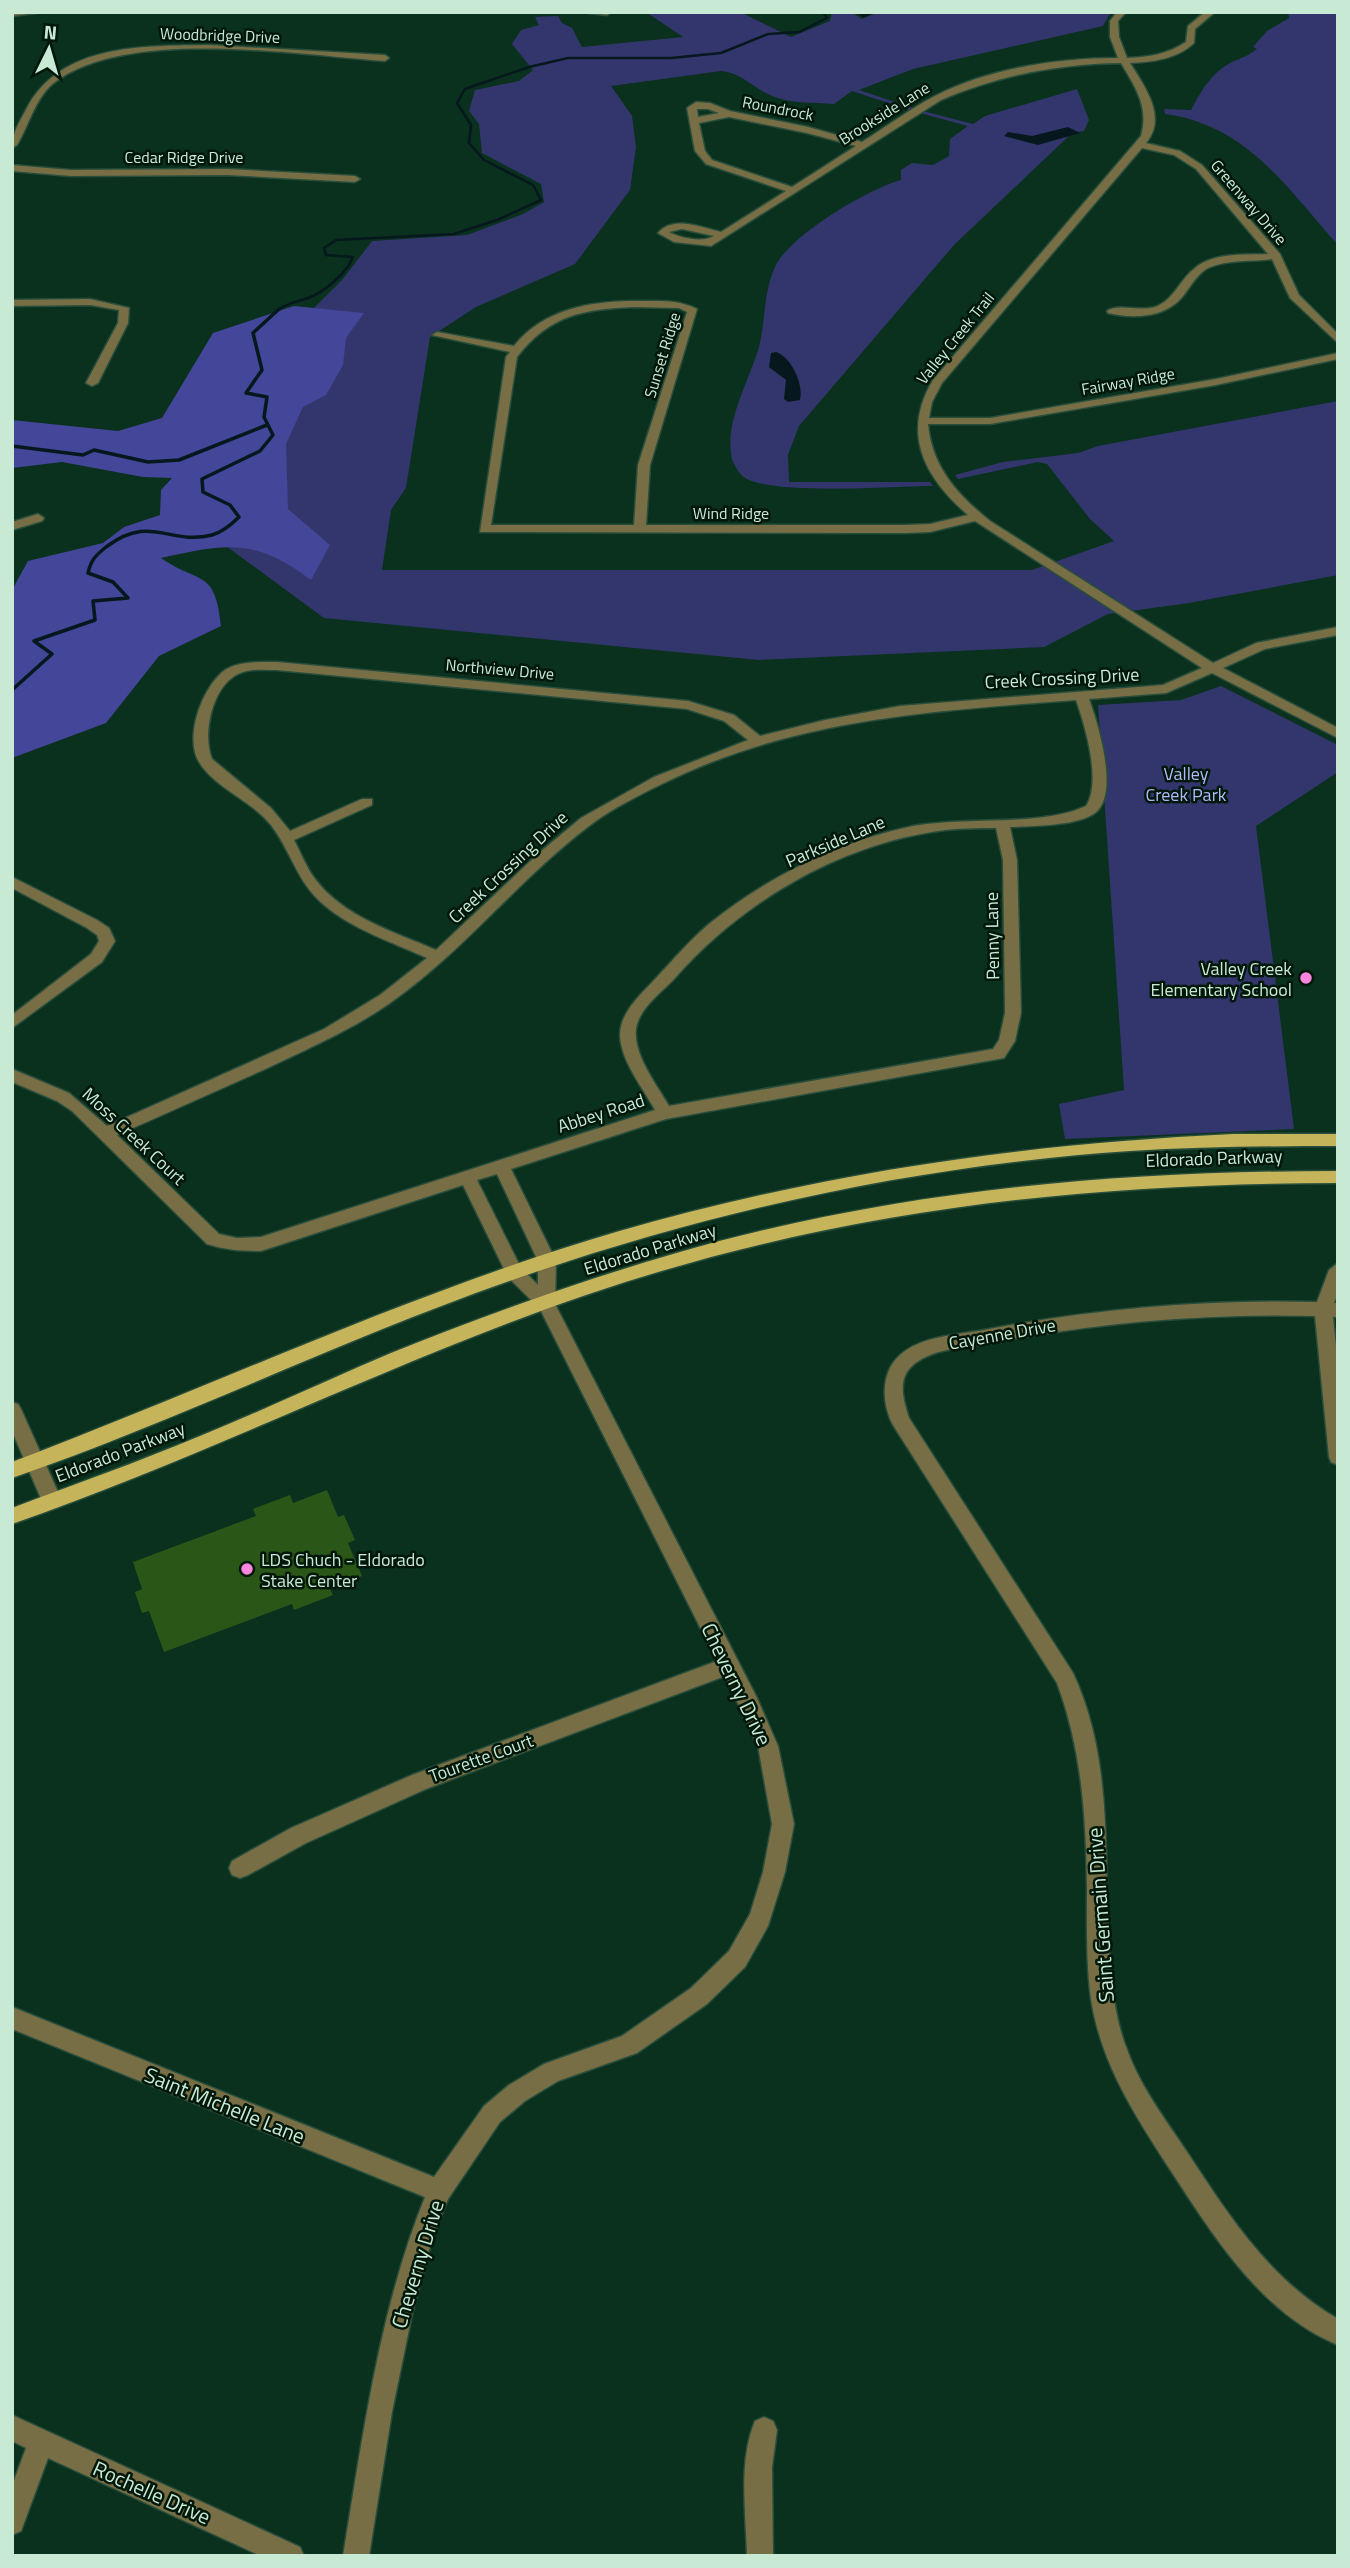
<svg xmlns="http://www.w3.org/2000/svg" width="1350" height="2568" font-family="'Titillium Web',sans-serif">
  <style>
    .green { fill: #33366c }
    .forest { fill: #444699 }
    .water { fill: #06181d }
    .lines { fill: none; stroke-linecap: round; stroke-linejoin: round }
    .stream-far1 { stroke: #06181d; stroke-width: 2.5 }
    .stream { stroke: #06181d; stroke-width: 3.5 }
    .building { fill: #2a5718 }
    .minor-casing { stroke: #284e3b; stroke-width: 3 }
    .major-casing { stroke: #284e3b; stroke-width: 3 }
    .minor { fill: #776e45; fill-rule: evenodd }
    .major { fill: #c6b45a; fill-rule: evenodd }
    .poi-dot { fill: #ff85df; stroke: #001709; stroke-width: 2.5 }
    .labels { text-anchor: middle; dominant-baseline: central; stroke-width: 5; stroke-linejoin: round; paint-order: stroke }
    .far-street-label { font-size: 16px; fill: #c8ead5; stroke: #001709 }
    .street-label { font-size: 18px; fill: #c8ead5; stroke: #001709 }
    .park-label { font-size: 18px; fill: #b1bafe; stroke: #001709 }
    .poi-label { font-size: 18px; fill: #c8ead5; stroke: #001709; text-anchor: end }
    .near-street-label { font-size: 21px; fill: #c8ead5; stroke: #001709 }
  </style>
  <rect width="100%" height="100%" fill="#0a301e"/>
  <g class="green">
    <path d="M646 12H740L791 37 830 21 832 12H851L862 19 879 12H1111L1103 26 913 69 859 90 913 108 910 110 852 91 834 104C814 102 790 104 772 96 753 88 742 73 721 71L611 86 632 116 636 147 630 190 575 264 476 307 430 337 406 488 391 510 382 570H1032L1114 541 1090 519 1047 464 1038 462 958 479 955 475 1003 462 1078 453 1098 446 1338 401V575L1189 603 1108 614 1044 647 759 660 324 618 226 546 308 314 343 279 372 241 467 235 523 214 544 202 541 184 482 153 479 124 469 111 475 90 519 81 533 70 512 44 521 30 539 25 535 17 558 16 562 23 572 28 582 47 683 37Z"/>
    <path d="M1288 12H1338V245C1286 187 1247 125 1165 114L1164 109 1191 110C1201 91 1212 72 1232 62 1242 58 1249 55 1257 49L1253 47 1267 31 1289 18Z"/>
    <path d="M1077 89 1089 120 1084 131 1072 133 954 245 799 426 788 455 789 482H930L933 486C896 486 769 496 744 477 739 474 731 460 731 454 726 419 749 381 759 347 766 320 763 290 776 265 792 234 868 189 901 180V170L912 163 933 165 949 156 950 139 968 126 920 113 923 111 973 124 985 116Z"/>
    <path d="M1221 686 1338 745V772L1256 826 1294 1129 1065 1139 1059 1104 1124 1090 1098 705 1181 700Z"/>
  </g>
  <path class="forest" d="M294 306 364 313 346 338 343 365 326 395 303 407 286 444 288 509 330 545 311 580C255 538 227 543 161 558 200 585 215 568 221 626L159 656 106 723 12 758V590L28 561 103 543 124 527 160 515 161 490 172 478 143 477 62 462 12 468V420L118 431 162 418 213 333Z"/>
  <g class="water">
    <path d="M1068 127 1080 133 1038 145 1004 136 1008 132 1032 136Z"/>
    <path d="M776 352C792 357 804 386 800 400L788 402 784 399 786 380 769 367 771 353Z"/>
  </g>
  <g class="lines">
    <g class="stream-far1">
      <path d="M859 12 863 16 874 12"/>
      <path d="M277 311C286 303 297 302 308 298 323 293 348 272 353 257L326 255 324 248 336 240 454 234 497 220 541 200 533 185 484 160 469 143 471 125 457 103 465 89 529 67 568 58H671L721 53 768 34 799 32 827 18 823 12"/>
    </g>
    <g class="stream">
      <path d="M12 446 83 455 94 450 148 462 179 460 267 425"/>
      <path d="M12 690 52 654 34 641 95 620 93 601 128 598 113 582 88 573C91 560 95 556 106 547 151 513 169 546 212 535 223 532 231 525 239 517L230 505 203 492 202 479 260 451 273 435 264 417 267 397 246 393 262 370 253 333 279 309"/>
    </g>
  </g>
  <path class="building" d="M327 1490 338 1517 344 1515 355 1540 348 1543 362 1576 330 1589 333 1595 294 1610 292 1604 164 1652 149 1611 142 1613 135 1592 142 1589 133 1562 256 1516 253 1509 290 1495 293 1503Z"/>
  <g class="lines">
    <g class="minor-casing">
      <g id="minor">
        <path d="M12 12H44L12 16Z"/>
        <path d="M580 12H611L607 15Z"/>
        <path d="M1117 12H1126L1118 21 1119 37 1127 58C1149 57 1168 54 1186 42L1188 26 1205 12H1215L1195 29 1194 43C1177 59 1153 62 1130 63 1144 86 1168 117 1146 143L1180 151 1202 165 1280 254 1299 295 1338 334V343L1290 298 1272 259C1252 262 1228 259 1208 268 1197 274 1191 286 1183 296 1165 318 1134 319 1108 313L1107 311C1118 303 1140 312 1155 307 1174 300 1179 281 1194 269 1212 252 1245 255 1268 254L1196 169 1174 155 1142 148 942 383 932 402 929 418H990L1216 379 1338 353V359L1216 385 990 424H928C932 468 958 495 990 521L1213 663 1256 643 1338 627V635L1265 649 1223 668 1338 728V738L1212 673 1166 693 1089 699C1098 724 1120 794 1095 813 1077 826 1033 826 1010 827L1017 860 1021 1013 1015 1041 1004 1058 666 1119 511 1169 556 1261 555 1304 757 1698 778 1746 794 1824 785 1872 768 1926 745 1967 707 2004 637 2053 558 2081 525 2101 500 2122 448 2199 433 2236 413 2310 392 2412 369 2556H343C363 2435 379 2311 425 2197L12 2029V2007L434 2177 484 2106 509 2085 544 2064 622 2036 691 1988 729 1951 750 1914 763 1872 772 1824 758 1746 725 1676 426 1789 306 1843 248 1875 240 1878 232 1875 229 1868 232 1861 291 1828 412 1775 717 1661 540 1309 508 1277 463 1185 261 1251C241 1251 226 1250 207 1244L72 1111 57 1101 12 1082V1069L69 1093 107 1126 324 1029 380 995 427 958C392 942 353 930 323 904 297 882 291 851 271 825 251 800 216 789 199 762 184 737 202 687 225 670 239 661 261 662 277 662L688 701 734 715 760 736 825 720 900 706 1163 685 1202 668 975 521 930 532 905 533 480 532 506 357 510 352 432 335 437 332 514 346C545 307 596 300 643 301 663 301 679 300 697 309L650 465 646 525H905L930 524 968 515C924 477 901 433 933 380L1141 136C1149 107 1136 88 1121 63 1059 64 999 75 941 100L711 246 674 242 658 233C673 215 701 227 721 232L786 191 706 164 695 151 687 108 696 102 710 103 730 111 808 127 862 142C886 127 910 109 935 96 989 68 1058 58 1118 58L1110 37V21ZM697 109H708L719 113 698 117ZM729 117 807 133 856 146 792 187 712 160 705 151 699 123ZM682 229 714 236C703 243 680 238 669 232ZM634 307 679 308 687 312 638 465 634 525H491L517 357C549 315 584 309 634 307ZM277 670 687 709 724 721 748 740 654 777 581 818 539 853 436 950C395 932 343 917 315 879 306 867 301 853 294 840L372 805V799H362L290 831 271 808 212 759C202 734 212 687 238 674 250 668 264 670 277 670ZM1076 700C1085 725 1102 782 1086 806 1042 827 965 816 913 826 840 841 767 877 709 924 690 940 674 959 657 977 643 993 621 1010 620 1034 620 1060 643 1088 655 1110L261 1237 237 1238 219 1234 117 1135C165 1114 213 1092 261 1071 305 1050 350 1031 390 1003 463 952 518 880 589 826 611 809 639 795 664 783 796 718 933 711 1076 700ZM996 828 1003 860 1005 1013 999 1040 993 1049 669 1106C657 1085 633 1055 636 1029 639 1008 661 993 674 979 741 903 836 846 938 831 957 828 977 828 996 828ZM497 1174 538 1261V1285L521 1268 477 1180Z"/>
        <path d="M210 45 385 55 389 58 385 61C297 55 129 27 55 82 36 96 29 125 17 145L12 148C12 133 20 121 27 108 61 43 145 46 210 45Z"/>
        <path d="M12 165 71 170 227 169 355 176 360 179 355 182 227 175 71 176 12 171Z"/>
        <path d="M90 299 129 308 128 323 98 383 92 386 86 383 118 323 119 310 90 305 12 306V300Z"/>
        <path d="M38 514 44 518 42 521 12 530V522Z"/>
        <path d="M12 877 97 920 109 928 115 941 102 962 12 1028V1015L91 954 99 941 97 935 87 928 12 888Z"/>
        <path d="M1338 1263V1294L1334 1303H1338V1317H1333L1338 1366V1465L1331 1462 1329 1457 1315 1316C1204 1313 1094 1323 986 1344 961 1348 929 1349 911 1367 897 1381 904 1402 909 1418L1073 1673C1119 1772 1100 1880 1112 1985 1115 2008 1119 2031 1128 2052 1141 2088 1166 2120 1187 2152 1229 2216 1270 2280 1338 2319V2345C1262 2314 1214 2237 1171 2171 1136 2117 1101 2064 1091 1999 1086 1962 1087 1924 1087 1887 1086 1817 1082 1750 1057 1683L893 1425C882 1404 880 1374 899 1356 920 1336 956 1335 984 1330 1094 1309 1205 1299 1317 1302L1329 1270Z"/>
        <path d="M12 1402 18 1404 21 1409 62 1501 59 1507 52 1509 45 1507 42 1501 12 1431Z"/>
        <path d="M12 2415 300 2547 304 2556H261L48 2458 21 2531 12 2535V2486L26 2448 12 2441Z"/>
        <path d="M764 2417 773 2421 777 2430 772 2467 773 2556H747C746 2513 738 2461 755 2421Z"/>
      </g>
    </g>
    <g class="major-casing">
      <g id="major">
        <path d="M1233 1134H1338V1146C1268 1146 1199 1147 1130 1151 923 1165 717 1209 521 1277 349 1336 185 1418 12 1478V1462C213 1386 409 1293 616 1232 821 1173 1020 1144 1233 1134Z"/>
        <path d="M1338 1171V1183C1079 1183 832 1211 586 1295 391 1362 207 1456 12 1524V1508C75 1484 138 1462 200 1436 264 1410 327 1380 391 1353 483 1316 577 1282 673 1254 890 1191 1112 1171 1338 1171Z"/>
      </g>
    </g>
    <use href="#minor" class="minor"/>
    <use href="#major" class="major"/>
  </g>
  <g class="poi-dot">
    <circle cx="1306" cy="978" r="7"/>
    <circle cx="247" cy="1569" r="7"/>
  </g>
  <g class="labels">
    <g class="far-street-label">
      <text transform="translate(220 35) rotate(2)">Woodbridge Drive</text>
      <text transform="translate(778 108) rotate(11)">Roundrock</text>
      <text transform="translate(884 113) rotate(-32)">Brookside Lane</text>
      <text x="184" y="157">Cedar Ridge Drive</text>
      <text transform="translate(1249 202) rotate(49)">Greenway Drive</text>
      <text transform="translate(955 338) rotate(-51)">Valley Creek Trail</text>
      <text transform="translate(662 355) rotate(-73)">Sunset Ridge</text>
      <text transform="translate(1128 381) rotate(-10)">Fairway Ridge</text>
      <text x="731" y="513">Wind Ridge</text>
      <text transform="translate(500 669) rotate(5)">Northview Drive</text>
    </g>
    <g class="street-label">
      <text transform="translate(1062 678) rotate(-3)">Creek Crossing Drive</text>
      <text transform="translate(835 841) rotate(-23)">Parkside Lane</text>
      <text transform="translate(508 867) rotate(-43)">Creek Crossing Drive</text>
      <text transform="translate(992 936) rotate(-91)">Penny Lane</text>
      <text transform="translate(601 1113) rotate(-18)">Abbey Road</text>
      <text transform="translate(134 1136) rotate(43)">Moss Creek Court</text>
      <text transform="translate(1214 1158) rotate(-2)">Eldorado Parkway</text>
      <text transform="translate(650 1249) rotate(-17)">Eldorado Parkway</text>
      <text transform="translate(1002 1334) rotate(-10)">Cayenne Drive</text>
      <text transform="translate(120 1452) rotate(-21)">Eldorado Parkway</text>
      <text transform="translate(481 1758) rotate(-20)">Tourette Court</text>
    </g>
    <g class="park-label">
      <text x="1186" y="773">Valley<tspan x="1186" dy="21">Creek Park</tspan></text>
    </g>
    <g class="poi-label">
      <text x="1292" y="968">Valley Creek<tspan x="1292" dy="21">Elementary School</tspan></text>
      <text x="261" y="1559" text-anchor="start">LDS Chuch - Eldorado<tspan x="261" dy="21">Stake Center</tspan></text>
    </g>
    <g class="near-street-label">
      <text transform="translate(737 1684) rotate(64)">Cheverny Drive</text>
      <text transform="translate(1100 1915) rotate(-94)">Saint Germain Drive</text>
      <text transform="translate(225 2105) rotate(22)">Saint Michelle Lane</text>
      <text transform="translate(417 2264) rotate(-73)">Cheverny Drive</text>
      <text transform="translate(152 2492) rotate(24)">Rochelle Drive</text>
    </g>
  </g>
  <rect width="1350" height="2568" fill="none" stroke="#c8ead5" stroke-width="28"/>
  <g transform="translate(49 49) rotate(5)" stroke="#001709" stroke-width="5" paint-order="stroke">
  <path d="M0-5L12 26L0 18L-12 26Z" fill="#c8ead5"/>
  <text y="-10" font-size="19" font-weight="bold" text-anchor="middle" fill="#c8ead5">N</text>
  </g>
</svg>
